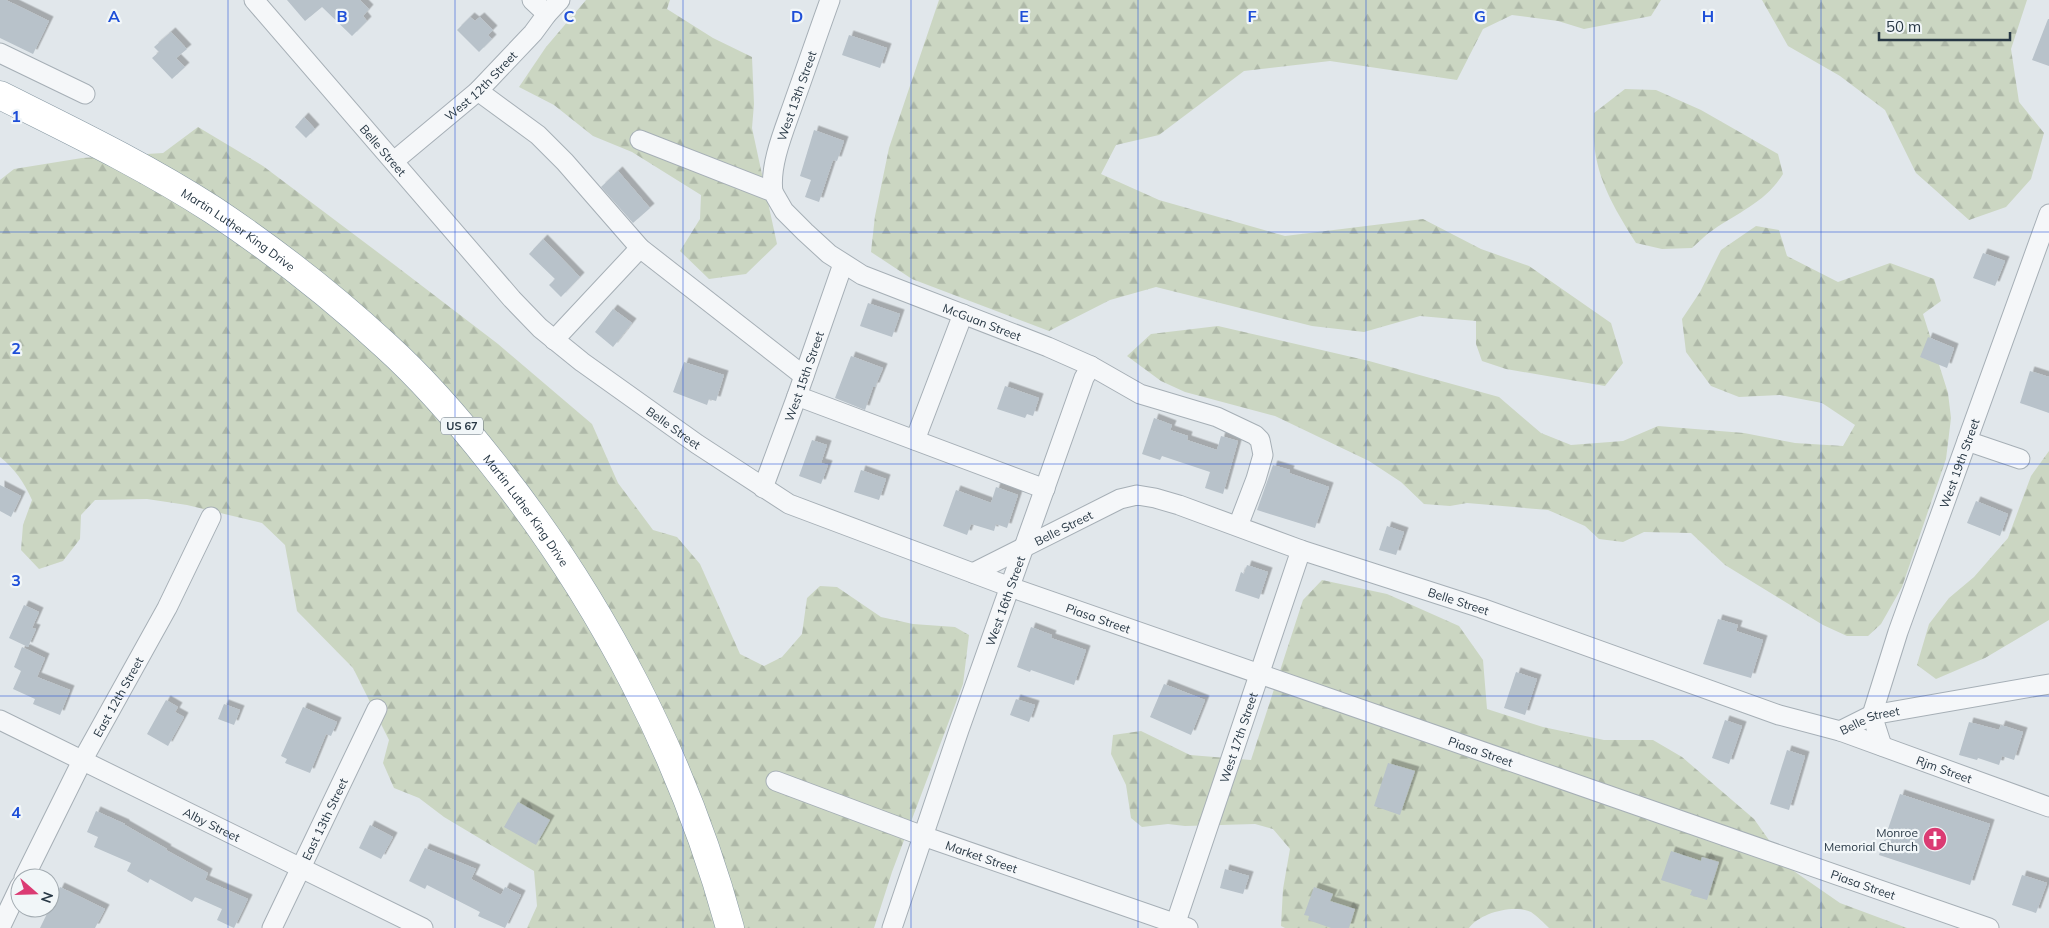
<svg xmlns="http://www.w3.org/2000/svg" width="2049" height="928" font-family="Mulish,sans-serif">
  <style>
    .forest { fill: url(#forest-firs) }
    .building { fill: #b8c2ca; filter: url(#shadow) }
    .lines { fill: none; stroke-linecap: round; stroke-linejoin: round }
    .minor-casing { stroke: #a6afb6; stroke-width: 21 }
    .highway-casing { stroke: #8798a3; stroke-width: 29 }
    .minor { stroke: #f5f7f9; stroke-width: 19 }
    .highway { stroke: #fff; stroke-width: 28 }
    .grid { fill: none; stroke: #1d4ed8; stroke-width: 1; stroke-opacity: 0.55 }
    .labels { text-anchor: middle; dominant-baseline: central; stroke-width: 4.5; stroke-linejoin: round; paint-order: stroke }
    .shield { fill: #f1f6f8; stroke: #64717b; stroke-width: 1 }
    .shield-label { font-size: 11px; font-weight: bold; fill: #283845 }
    .street-label { font-size: 12px; fill: #283845; stroke: #f1f6f8 }
    .poi-label { font-size: 12px; fill: #283845; stroke: #f1f6f8; text-anchor: end }
    .grid-label { font-size: 16px; text-anchor: middle; font-weight: bold; fill: #1d4ed8; stroke: #f1f6f8; stroke-width: 4.5; stroke-linejoin: round; paint-order: stroke }
  </style>
  <defs>
    <pattern id="forest-firs" width="22" height="20" patternUnits="userSpaceOnUse" patternTransform="scale(1.25)"><rect width="22" height="20" fill="#cbd6c2"/><path d="M5 1l3.5 6h-7zM16 11l3.5 6h-7z" fill="#aeb8a8"/></pattern>
    <filter id="shadow"><feDropShadow dx="4.5" dy="-4.5" stdDeviation="0" flood-color="#0004"/></filter>
  </defs>
  <rect width="100%" height="100%" fill="#e1e7eb"/>
  <g class="forest">
    <path d="M586 0H670L667 9 713 38 752 57 754 104 752 128 777 244 746 274 709 279 680 251 700 219 701 195 632 152 593 136 554 105 519 87 546 47Z"/>
    <path d="M939 0H1661L1651 16 1584 29 1558 21 1512 15 1483 29 1457 80 1330 61 1244 71 1159 135 1116 145 1101 174 1159 200 1285 236 1423 219 1481 249 1529 266 1611 323 1623 363 1605 386 1506 369 1482 361 1476 344V321L1420 316 1364 332 1312 326 1156 287 1110 300 1049 331 912 279 871 252 875 216 889 148Z"/>
    <path d="M1762 0H2027L2011 49 2019 102 2044 133 2031 179 2006 207 1969 220 1916 173 1885 110 1840 76 1788 46Z"/>
    <path d="M1625 89 1656 90 1701 110 1778 154 1783 174C1766 202 1739 212 1713 230 1705 235 1699 242 1692 248L1662 249 1636 243C1618 214 1600 186 1595 151 1593 139 1594 125 1594 113Z"/>
    <path d="M198 127 263 166 396 266 498 344 592 424 618 483 653 530 677 537 700 564 740 654 764 666 782 657 802 634 807 598 820 586 837 587 881 617 913 624 955 627 969 635 963 684 892 872 874 928H527L537 906 534 871 444 817 419 798 394 788 383 763 389 740 353 668 297 611 285 545 262 523 187 505 147 499 95 500 81 515 80 539 63 561 39 569 21 550 23 525 32 500C24 482 15 469 0 457V180L14 169 82 158 163 153Z"/>
    <path d="M1756 226 1779 230 1787 256 1838 282 1890 263 1934 279 1941 301 1923 314 1948 393 1951 418 1946 459 1902 587 1881 624 1868 636H1847L1823 625 1725 565 1691 533 1644 532 1623 542 1599 539 1585 526 1548 510 1467 503 1450 506 1424 504 1401 482 1369 461 1275 416 1185 392 1161 381 1127 356 1151 334 1218 326 1369 361 1499 397 1541 433 1571 445 1623 441 1658 426 1744 433 1795 443 1843 446 1855 425 1822 403 1780 395 1739 397 1711 386 1686 352 1682 319 1700 292 1721 250Z"/>
    <path d="M2049 451V620L1985 658 1936 679 1917 665 1929 624 1949 598 1974 577 2008 538 2031 476Z"/>
    <path d="M1322 580 1387 594 1459 626 1483 660 1487 709 1543 727 1604 740H1653L1682 757 1754 819 1788 867 1840 903 1907 928H1549C1544 923 1537 916 1531 912 1513 904 1480 913 1469 928H1285L1281 926 1283 889 1290 849 1273 829 1255 824 1185 826 1168 824 1142 827 1131 818 1126 785 1111 754 1113 735 1141 731 1190 755 1251 760 1303 600Z"/>
  </g>
  <g class="building">
    <path d="M0 0H6L49 21 33 54 0 38Z"/>
    <path d="M287 0H360L369 9 363 16 367 21 352 36 322 7 305 21Z"/>
    <path d="M470 17 475 21 480 17 493 30 488 35 492 39 479 52 457 30Z"/>
    <path d="M2048 19H2049V66L2032 60Z"/>
    <path d="M171 32 187 49 176 58 185 67 172 79 152 58 159 52 154 47Z"/>
    <path d="M849 35 887 48 880 68 842 55Z"/>
    <path d="M304 117 315 129 306 138 295 127Z"/>
    <path d="M814 130 844 141 837 161 833 160 819 202 805 197 811 180 800 176Z"/>
    <path d="M618 171 650 208 633 223 601 187Z"/>
    <path d="M543 239 580 277 561 297 549 285 555 279 529 254Z"/>
    <path d="M1983 253 2005 261 1995 286 1973 278Z"/>
    <path d="M868 303 900 314 892 337 860 326Z"/>
    <path d="M613 309 632 323 613 347 595 332Z"/>
    <path d="M1928 337 1954 348 1947 368 1920 357Z"/>
    <path d="M851 356 883 368 875 387H873L865 410 835 398Z"/>
    <path d="M684 362 724 375 716 401 709 399 707 405 673 392Z"/>
    <path d="M2030 371 2049 377V413L2020 403Z"/>
    <path d="M1005 386 1039 398 1033 416 1027 414 1025 418 997 409Z"/>
    <path d="M1154 418 1172 425 1170 430 1188 436 1187 440 1217 450 1221 436 1238 441 1223 494 1205 488 1210 472 1162 456 1160 460 1142 454Z"/>
    <path d="M812 440 827 445 821 463 828 465 821 484 799 476Z"/>
    <path d="M1273 465 1290 470 1289 473 1329 487 1315 528 1257 510Z"/>
    <path d="M861 470 886 479 879 500 854 492Z"/>
    <path d="M0 485 21 496 11 517 0 511Z"/>
    <path d="M996 487 1018 495 1007 528 996 524 994 531 971 524 967 535 943 526 956 490 991 503Z"/>
    <path d="M1976 501 2008 514 2000 536 1967 523Z"/>
    <path d="M1387 526 1404 532 1396 555 1379 550Z"/>
    <path d="M1247 565 1268 572 1259 599 1235 591 1241 572 1244 574Z"/>
    <path d="M24 605 39 612 32 628 36 629 28 647 9 638Z"/>
    <path d="M1718 619 1738 625 1736 631 1763 640 1751 678 1703 664Z"/>
    <path d="M1031 627 1052 635 1051 638 1086 650 1074 685 1031 670 1030 672 1017 667Z"/>
    <path d="M22 647 45 658 37 677 70 690 60 715 33 704 35 699 13 689 21 671 14 667Z"/>
    <path d="M1516 672 1537 679 1525 715 1504 708Z"/>
    <path d="M1164 684 1205 700 1191 735 1150 717Z"/>
    <path d="M1016 699 1035 705 1029 722 1010 715Z"/>
    <path d="M166 700 178 707 175 712 184 717 168 746 147 734Z"/>
    <path d="M224 704 240 710 234 725 218 719Z"/>
    <path d="M303 707 337 722 331 736 326 734 310 773 285 763 287 759 281 756Z"/>
    <path d="M1725 720 1742 726 1729 764 1712 758Z"/>
    <path d="M1969 722 1999 730 2001 725 2023 732 2014 760 2002 756 1999 765 1978 758 1977 760 1959 755Z"/>
    <path d="M1787 750 1805 756 1789 810 1770 804Z"/>
    <path d="M1388 763 1415 771 1400 815 1374 806Z"/>
    <path d="M1900 794 1990 824 1970 885 1879 855Z"/>
    <path d="M518 802 550 820 536 845 504 827Z"/>
    <path d="M96 811 125 824V825L167 849 166 850 208 873 205 880 248 899 234 928 217 920 222 909 195 897 192 902 150 879 148 883 127 871 131 863 94 847 98 837 87 832Z"/>
    <path d="M370 825 393 837 381 859 359 848Z"/>
    <path d="M425 848 476 869 471 879 501 895 505 887 521 895 505 928 478 916 480 912 427 885 425 889 409 881Z"/>
    <path d="M1671 851 1701 861 1702 857 1719 862 1707 900 1690 895 1692 890 1661 880Z"/>
    <path d="M1225 869 1249 876 1243 894 1220 888Z"/>
    <path d="M2022 875 2047 883 2036 913 2012 905Z"/>
    <path d="M60 887 105 909 95 928H40Z"/>
    <path d="M1314 887 1333 894 1330 901 1355 909 1349 928H1331L1308 920 1309 916 1304 915Z"/>
  </g>
  <g class="lines">
    <g class="minor-casing">
      <g id="minor">
        <path id="s1" d="M254 0 512 299 540 328 582 362 697 444 789 504 1010 587 1989 928"/>
        <path d="M532 0 547 14"/>
        <path d="M0 53 85 94"/>
        <path d="M478 91 538 135 565 162 640 248 804 376"/>
        <path id="s2" d="M640 140 773 192 784 211 805 232 829 254 862 275 1048 347 1091 366 1140 394 1217 417 1255 435 1260 440 1263 455 1256 479 1238 526"/>
        <path id="s3" d="M394 161 478 91 533 33 547 14 560 0"/>
        <path id="s4" d="M773 192C769 163 786 126 795 99 807 66 818 33 830 0"/>
        <path d="M554 340 640 248"/>
        <path d="M797 396 1045 489"/>
        <path d="M915 440 963 314"/>
        <path d="M1967 441 2020 459"/>
        <path id="s5" d="M763 488 797 396 843 264"/>
        <path id="s6" d="M973 573 1120 499 1137 495 1155 498 1179 505 1301 550 1481 608 1779 715 1840 731 1872 715 2049 684"/>
        <path id="s7" d="M0 720 423 928"/>
        <path id="s8" d="M1840 731 2049 807"/>
        <path id="s9" d="M1882 746 1872 715 1898 632 2049 214"/>
        <path id="s10" d="M776 781 923 836 1188 928"/>
        <path id="s11" d="M24 878 82 761 167 608 211 517"/>
        <path d="M0 928 20 886"/>
        <path id="s12" d="M272 928 377 709"/>
        <path id="s13" d="M892 928 959 730 1084 378 1091 366"/>
        <path id="s14" d="M1174 928 1301 550"/>
      </g>
    </g>
    <g class="highway-casing">
      <g id="highway">
        <path id="s15" d="M0 95C72 131 145 166 213 210 273 250 332 296 385 345 425 381 460 422 493 464 602 601 684 759 730 928"/>
      </g>
    </g>
    <use href="#minor" class="minor"/>
    <use href="#highway" class="highway"/>
  </g>
  <path class="grid" d="M228 0V928M455 0V928M683 0V928M911 0V928M1138 0V928M1366 0V928M1594 0V928M1821 0V928M0 232H2049M0 464H2049M0 696H2049"/>
  <defs>
    <g id="church-disc" transform="scale(1.25)"><circle r="9.5" fill="#db3b73" stroke="#f1f6f8"/><path d="M-1.2-6h2.4v3.5h3.3v2.4h-3.3V6h-2.4V-.1h-3.3v-2.4h3.3Z" fill="#fff"/></g>
  </defs>
  <g fill-rule="evenodd">
    <use href="#church-disc" x="1935" y="839"/>
  </g>
  <g class="labels">
    <rect class="shield" x="441" y="417.5" width="42" height="17" rx="4"/>
    <g class="shield-label">
      <text x="462" y="426">US 67</text>
    </g>
    <g class="street-label">
      <text stroke="none"><textPath href="#s3" startOffset="115">West 12th Street</textPath></text>
      <text stroke="none"><textPath href="#s4" startOffset="100">West 13th Street</textPath></text>
      <text stroke="none"><textPath href="#s1" startOffset="198">Belle Street</textPath></text>
      <text stroke="none"><textPath href="#s15" startOffset="274">Martin Luther King Drive</textPath></text>
      <text stroke="none"><textPath href="#s2" startOffset="395">McGuan Street</textPath></text>
      <text stroke="none"><textPath href="#s5" startOffset="119">West 15th Street</textPath></text>
      <text stroke="none"><textPath href="#s1" startOffset="602">Belle Street</textPath></text>
      <text stroke="none"><textPath href="#s9" startOffset="299">West 19th Street</textPath></text>
      <text stroke="none"><textPath href="#s15" startOffset="679">Martin Luther King Drive</textPath></text>
      <text stroke="none"><textPath href="#s6" startOffset="101">Belle Street</textPath></text>
      <text stroke="none"><textPath href="#s13" startOffset="346">West 16th Street</textPath></text>
      <text stroke="none"><textPath href="#s6" startOffset="521">Belle Street</textPath></text>
      <text stroke="none"><textPath href="#s1" startOffset="1070">Piasa Street</textPath></text>
      <text stroke="none"><textPath href="#s11" startOffset="204">East 12th Street</textPath></text>
      <text stroke="none"><textPath href="#s6" startOffset="956">Belle Street</textPath></text>
      <text stroke="none"><textPath href="#s14" startOffset="201">West 17th Street</textPath></text>
      <text stroke="none"><textPath href="#s1" startOffset="1475">Piasa Street</textPath></text>
      <text stroke="none"><textPath href="#s8" startOffset="111">Rjm Street</textPath></text>
      <text stroke="none"><textPath href="#s12" startOffset="121">East 13th Street</textPath></text>
      <text stroke="none"><textPath href="#s7" startOffset="236">Alby Street</textPath></text>
      <text stroke="none"><textPath href="#s10" startOffset="219">Market Street</textPath></text>
      <text stroke="none"><textPath href="#s1" startOffset="1880">Piasa Street</textPath></text>
    </g>
    <g class="poi-label">
      <text x="1918" y="832">Monroe<tspan x="1918" dy="14">Memorial Church</tspan></text>
    </g>
  </g>
  <g class="grid-label">
    <text x="114" y="22">A</text>
    <text x="342" y="22">B</text>
    <text x="569" y="22">C</text>
    <text x="797" y="22">D</text>
    <text x="1024" y="22">E</text>
    <text x="1252" y="22">F</text>
    <text x="1480" y="22">G</text>
    <text x="1708" y="22">H</text>
    <text x="16" y="122">1</text>
    <text x="16" y="354">2</text>
    <text x="16" y="586">3</text>
    <text x="16" y="818">4</text>
  </g>
  <g transform="translate(35 893) rotate(110)"><circle r="24" fill="#f1f6f8" stroke="#a1aab0"/>
  <path d="M0-4L9 19L0 12L-9 19Z" fill="#db3b73"/>
  <text y="-8" font-size="14" font-weight="bold" text-anchor="middle" fill="#283845">N</text>
  </g>
  <path d="M1879 32v8h131v-8" fill="none" stroke="#283845" stroke-width="2.5"/>
  <text x="1886" y="32" font-size="15" fill="#283845" stroke="#f1f6f8" stroke-width="4" paint-order="stroke">50 m</text>
</svg>
